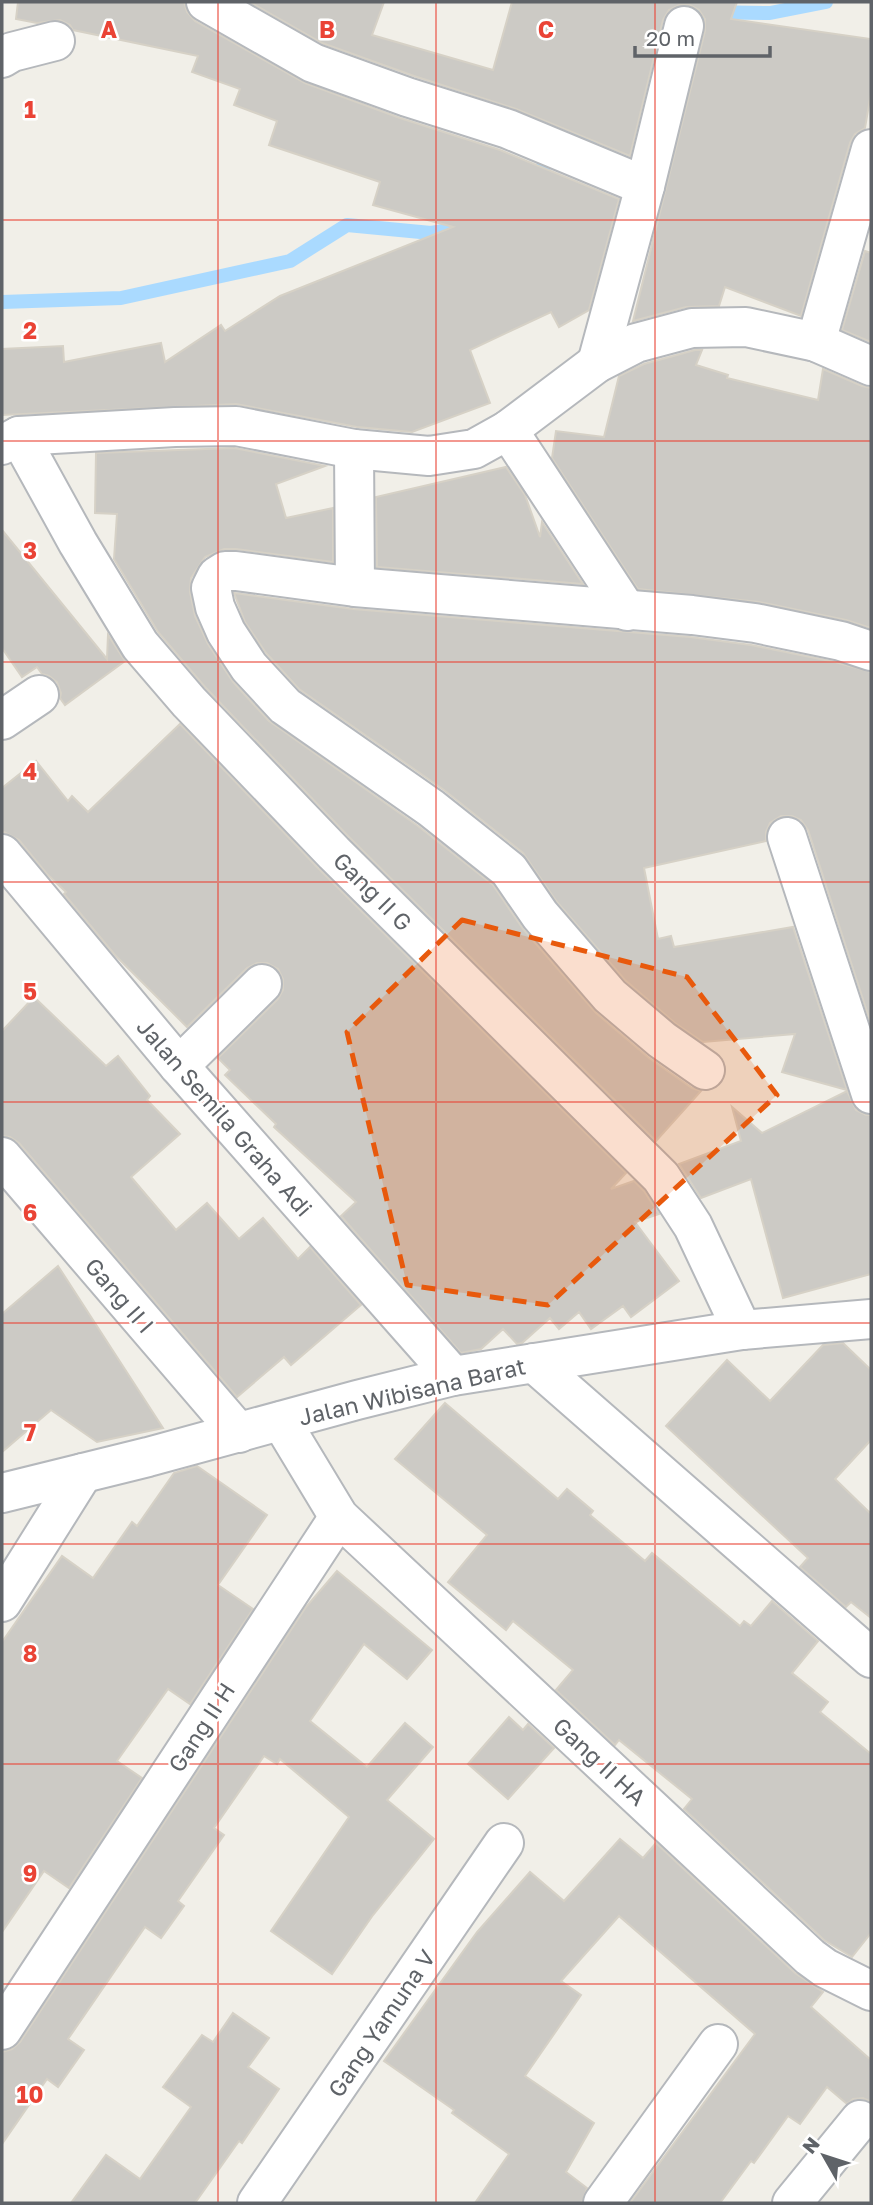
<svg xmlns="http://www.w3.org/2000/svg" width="873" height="2205" font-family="'Golos Text',sans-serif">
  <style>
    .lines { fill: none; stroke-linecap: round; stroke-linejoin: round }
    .stream { stroke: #aadaff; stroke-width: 14 }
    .building { fill: #cccac5; stroke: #d6d1c6; stroke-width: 2 }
    .street-casing { stroke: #b5b8bc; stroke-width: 42 }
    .street { stroke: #fff; stroke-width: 38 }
    .marked { fill: #e8590c; fill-opacity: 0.2; stroke: #e8590c; stroke-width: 5; stroke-dasharray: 14 9; stroke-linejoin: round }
    .grid { fill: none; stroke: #ea4335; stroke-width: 2; stroke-opacity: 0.55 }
    .labels { text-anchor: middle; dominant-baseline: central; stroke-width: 5; stroke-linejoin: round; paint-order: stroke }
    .street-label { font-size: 23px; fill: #5f6368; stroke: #fff }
    .grid-label { font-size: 23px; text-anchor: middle; font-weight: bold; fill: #ea4335; stroke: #fff; stroke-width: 5; stroke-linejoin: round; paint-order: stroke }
  </style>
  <rect width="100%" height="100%" fill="#f1efe8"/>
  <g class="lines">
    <g class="stream">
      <path d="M692 32 704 12 770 13 826 2"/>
      <path d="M531 180 568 140 605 135"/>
      <path d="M2 302 121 298 290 261 347 225 431 233 461 228"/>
    </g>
  </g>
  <g class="building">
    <path d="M18 2H184L187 12 195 21 305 83 400 118 500 150 619 199 589 310 559 327 551 312 470 350 490 403 412 432 357 427 236 404 2 415V349L63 346 64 362 161 343 165 362 221 325 225 331 280 296 453 227 373 205 380 182 269 145 277 121 234 105 240 89 192 72 198 56 73 30 70 25 60 20 37 23 16 19Z"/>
    <path d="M250 2H384L372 35 493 70 512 2H737L731 19 871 39V93L865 128 855 134 850 143 801 316 725 287 719 306 686 307 633 321 705 31V19L699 10 690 5H679L669 10 663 20 630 156 516 109 414 76 322 43Z"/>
    <path d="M865 251 871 253V342L842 330Z"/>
    <path d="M695 350H702L696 365 728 375 727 378 818 400 823 369 862 386 871 388V628L846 620 759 602 638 589 552 458 556 431 604 437 619 376 644 364Z"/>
    <path d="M234 448 325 466 276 484 286 518 333 508V562L236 549H224L205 557 191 578 190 592 195 616 208 644 233 682 269 721 418 826 493 885 523 929 596 1013 649 1058 692 1088 701 1091 656 1141 350 838 205 687 158 632 114 559 117 514 95 513 96 453Z"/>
    <path d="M506 467 525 495 540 537 542 522 583 584 377 567 376 497Z"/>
    <path d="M2 530 107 659 108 635 125 661 65 705 60 698 61 693 57 682 49 676 42 674 37 667 22 677 2 648Z"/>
    <path d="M234 593 353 609 690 637 751 645 835 662 871 672V1024L808 830 801 820 792 816H781L770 823 766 832V841L644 868 658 939 671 936 674 947 793 927 847 1090 782 1072 795 1034 703 1042 675 1023 625 980 557 902 523 853 444 790 299 689 266 653 245 622Z"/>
    <path d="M180 724 318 868 626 1173 611 1189 634 1181 644 1191 659 1214 635 1222 679 1281 631 1317 623 1306 591 1329 579 1312 559 1329 550 1318 522 1343 517 1344 503 1329 481 1349 461 1353 341 1216 356 1202 274 1127 276 1124 225 1075 230 1070 218 1058 278 999 283 990V979L278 969 267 963H257L247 968 187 1027 115 955 64 894 66 892 47 874 19 840 2 831V788L36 761 68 801 72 796 88 812Z"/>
    <path d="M34 997 106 1066 118 1056 150 1096 147 1100 180 1134 131 1177 176 1230 207 1203 239 1239 263 1218 298 1259 310 1247 361 1305 291 1365 284 1357 237 1397 19 1143 10 1137 2 1136V1031Z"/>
    <path d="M847 1091 856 1110 866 1115H871V1274L783 1298 751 1179 701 1198 679 1164 741 1141 732 1107 762 1133Z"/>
    <path d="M58 1266 163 1428 97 1442 51 1410 2 1452V1314Z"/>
    <path d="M843 1343 871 1370V1440L835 1479 871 1514V1618L851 1602 846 1607 800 1567 808 1558 666 1426 727 1360 770 1401 823 1345Z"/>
    <path d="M445 1403 558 1499 567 1489 593 1511 590 1515 645 1561 652 1553 740 1626 744 1621 751 1626 772 1601 818 1641 792 1673 828 1702 820 1712 871 1754V1933L852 1957 824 1940 684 1809 692 1799 619 1740 615 1745 556 1690 573 1670 513 1621 506 1630 448 1582 487 1535 395 1459Z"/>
    <path d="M197 1466 267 1515 218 1585 253 1609 190 1704 168 1689 117 1761 142 1778 69 1888 44 1871 2 1932V1642L62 1556 93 1578 132 1522 137 1526 174 1473Z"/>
    <path d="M337 1571 432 1650 407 1679 364 1644 310 1721 367 1767 405 1723 433 1747 387 1800 434 1839 373 1915 332 1974 271 1931 349 1817 280 1759 277 1764 264 1756 214 1828 224 1835 178 1901 184 1906 161 1938 145 1927 68 2039 84 2050 58 2087 47 2079 2 2144V2052L12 2049 20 2042 306 1607Z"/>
    <path d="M509 1717 523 1730 528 1724 554 1748 508 1799 468 1764Z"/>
    <path d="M620 1839 643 1858 656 1843 795 1973 823 1992 811 2007 871 2060V2102L863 2098 853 2099 847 2104 827 2087 800 2124 788 2116 754 2163 751 2161 720 2203H630L755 2034 619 1916 561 1981 581 1995 525 2076 594 2123 566 2172 587 2188 582 2203H475L509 2154 452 2113 454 2110 384 2061 477 1932 530 1872 564 1901Z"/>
    <path d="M233 2013 269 2038 248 2067 279 2089 242 2143 239 2141 195 2203H71L106 2155 140 2179 191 2107 163 2087 202 2035 213 2042Z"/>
  </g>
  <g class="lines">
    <g class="street-casing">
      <g id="street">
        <path d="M206 2 313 63 407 97 508 129 645 186"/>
        <path d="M2 58 12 52 55 41"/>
        <path d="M816 342 871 149"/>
        <path d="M597 363 645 186 684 26"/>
        <path d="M508 430 627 611"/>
        <path d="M19 436 78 543 140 645 189 702 334 853 661 1177 693 1226 742 1330"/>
        <path d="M2 445 19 436 175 427 236 426 354 449 429 456 474 449 508 430 597 363 636 343 692 328 746 327 816 342 871 366"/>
        <path d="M354 449 355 587"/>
        <path d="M2 720 39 695"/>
        <path d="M787 837 871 1094"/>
        <path d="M2 854 179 1066 453 1376"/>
        <path d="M179 1066 262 984"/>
        <path d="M705 1070 662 1040 610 996 540 915 509 870 431 808 285 706 249 667 226 632 215 607 211 588 217 576 225 571H236L355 587 692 615 755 623 841 641 871 651"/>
        <path d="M2 1157 239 1433"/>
        <path d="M534 1363 871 1658"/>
        <path d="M281 1421 339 1517 810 1957 825 1968 871 1991"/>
        <path d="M2 1493 148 1457 357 1400 453 1376 742 1330 871 1319"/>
        <path d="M2 1602 83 1473"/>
        <path d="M2 2030 339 1517"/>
        <path d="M257 2203 504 1843"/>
        <path d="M603 2203 718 2044"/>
        <path d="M792 2203 860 2120"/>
      </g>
    </g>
    <use href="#street" class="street"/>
  </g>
  <path class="marked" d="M462 920 687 977 777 1095 548 1305 407 1285 347 1032Z"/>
  <path class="grid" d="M218 2V2203M436 2V2203M655 2V2203M2 220H871M2 441H871M2 662H871M2 882H871M2 1102H871M2 1323H871M2 1544H871M2 1764H871M2 1984H871"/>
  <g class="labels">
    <g class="street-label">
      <text transform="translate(373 891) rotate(45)">Gang II G</text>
      <text transform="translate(225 1117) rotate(49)">Jalan Semila Graha Adi</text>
      <text transform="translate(120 1295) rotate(49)">Gang II I</text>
      <text transform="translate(412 1391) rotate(-13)">Jalan Wibisana Barat</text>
      <text transform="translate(201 1727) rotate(-57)">Gang II H</text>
      <text transform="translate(600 1761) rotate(43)">Gang II HA</text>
      <text transform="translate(381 2023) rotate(-56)">Gang Yamuna V</text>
    </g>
  </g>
  <g class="grid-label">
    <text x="109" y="38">A</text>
    <text x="327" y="38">B</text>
    <text x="546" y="38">C</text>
    <text x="30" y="118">1</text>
    <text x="30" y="339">2</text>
    <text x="30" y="559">3</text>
    <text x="30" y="780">4</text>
    <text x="30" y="1000">5</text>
    <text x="30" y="1221">6</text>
    <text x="30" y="1441">7</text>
    <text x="30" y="1662">8</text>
    <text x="30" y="1882">9</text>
    <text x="30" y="2103">10</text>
  </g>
  <rect width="873" height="2205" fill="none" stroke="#5f6368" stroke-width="7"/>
  <g transform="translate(824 2156) rotate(309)" stroke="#ffffff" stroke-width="5" paint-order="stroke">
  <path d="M0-5L12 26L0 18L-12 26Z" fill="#5f6368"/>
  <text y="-10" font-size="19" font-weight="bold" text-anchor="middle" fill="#5f6368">N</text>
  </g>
  <path d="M635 46v10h135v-10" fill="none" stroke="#5f6368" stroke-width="3.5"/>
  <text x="646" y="46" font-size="21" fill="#5f6368" stroke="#ffffff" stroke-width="5" paint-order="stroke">20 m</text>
</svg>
